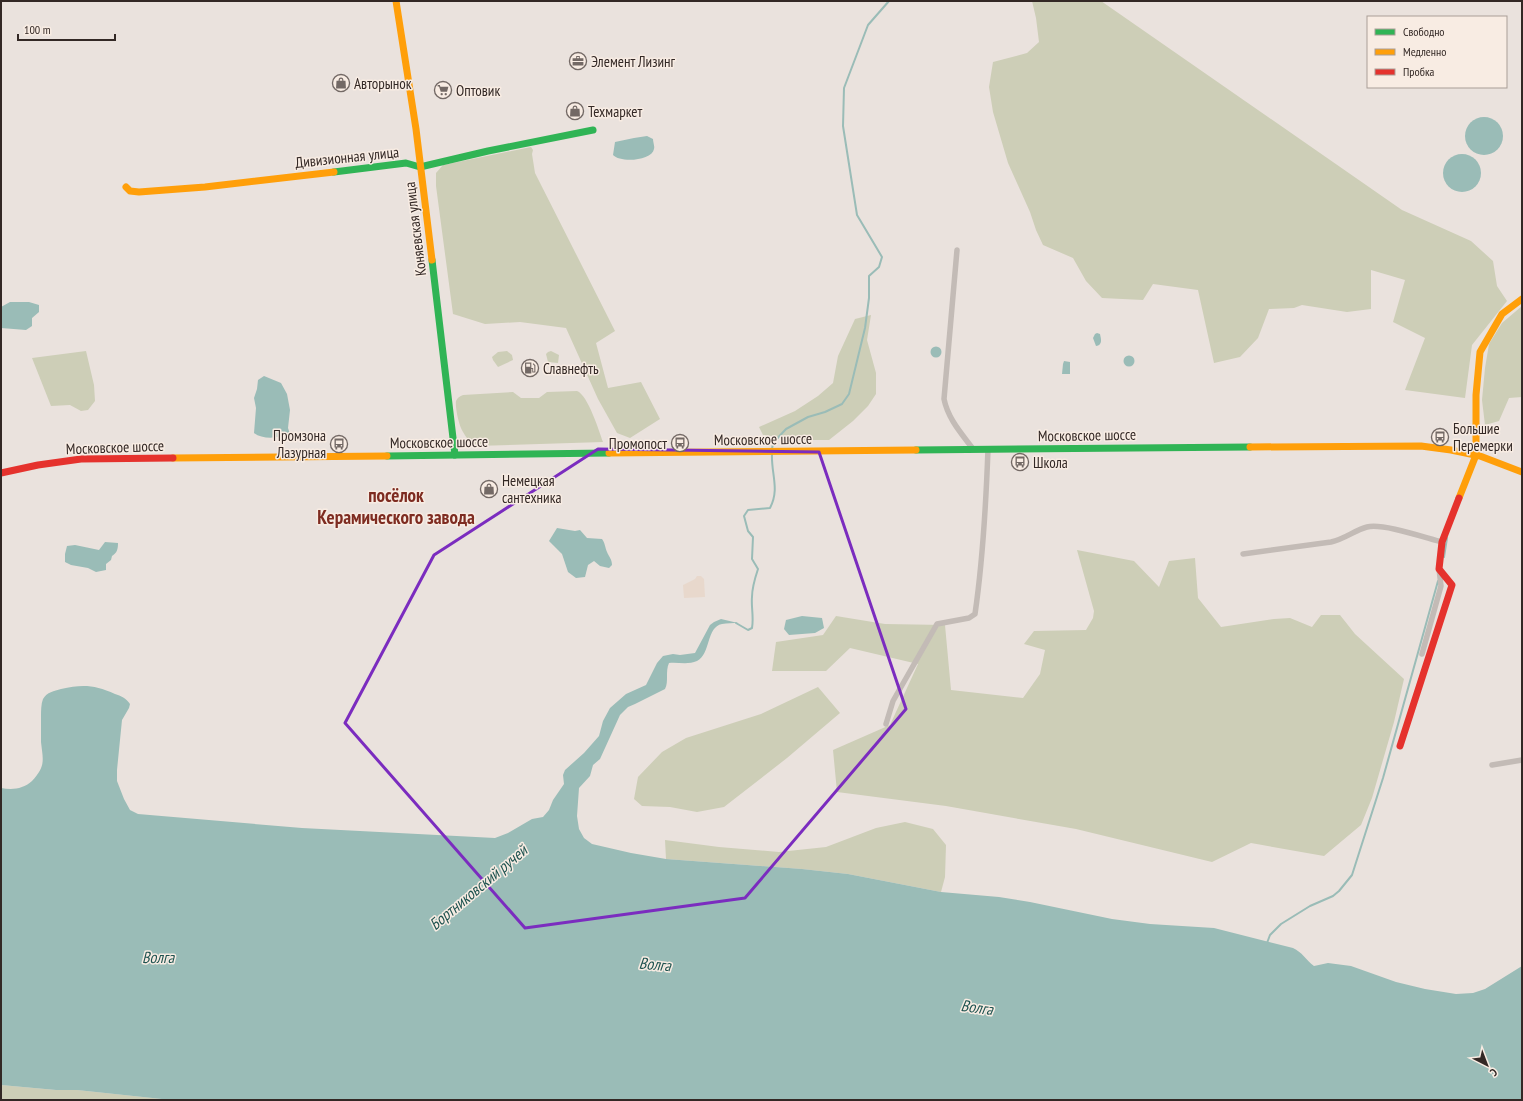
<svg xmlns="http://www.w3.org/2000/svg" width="1523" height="1101" font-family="'PT Sans Narrow',sans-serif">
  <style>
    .green { fill: #cdceb7 }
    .plaza { fill: #e8d8cc }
    .water { fill: #9abcb7 }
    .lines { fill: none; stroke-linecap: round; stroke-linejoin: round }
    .stream { stroke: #9abcb7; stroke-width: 2 }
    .street { stroke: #c3bbb6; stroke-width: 5.5 }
    .fast { stroke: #30b455; stroke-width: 7 }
    .slow { stroke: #ff9f0a; stroke-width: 7 }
    .jam { stroke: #e5322d; stroke-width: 7 }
    .marked { fill: none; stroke: #7b2cbf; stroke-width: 3; stroke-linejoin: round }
    .labels { text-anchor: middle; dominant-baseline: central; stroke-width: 3; stroke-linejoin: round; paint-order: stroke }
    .poi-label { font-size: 15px; fill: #332825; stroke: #f8ece3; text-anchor: start }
    .street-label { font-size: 15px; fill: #332825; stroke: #f8ece3 }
    .water-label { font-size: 16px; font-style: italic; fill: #1d524f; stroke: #f8ece3 }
    .district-label { font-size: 19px; font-weight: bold; fill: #7e2c21; stroke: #f8ece3 }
  </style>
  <rect width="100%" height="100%" fill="#eae2dd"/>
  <g class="green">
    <path d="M1032 1H1101L1402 210 1471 241 1493 261 1497 286 1507 301 1472 345 1465 398 1405 390 1425 338 1393 322 1405 280 1371 270V309L1347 312 1302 305 1294 308 1269 309 1258 338 1240 357 1214 363 1198 290 1153 284 1143 300 1102 298 1086 281 1073 258 1043 245 1036 230 1030 212 1008 163 993 112 989 87 993 62 1027 53 1039 42 1036 18Z"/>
    <path d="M531 147 533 150 532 154 535 173 615 331 596 343 608 388 641 382 660 419 630 438 617 433 598 399 566 328 520 322 485 324 453 314 436 186V173L443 165Z"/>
    <path d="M1522 306V397L1509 398 1499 421 1485 425 1482 400 1485 368 1489 344 1502 323Z"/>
    <path d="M871 315 867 340 876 373V394L868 406 853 421 829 440H803L763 435 759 427 795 411 818 396 833 383 838 356 855 319Z"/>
    <path d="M86 351 94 385 95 401 88 410 81 411 70 405 51 406 32 358Z"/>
    <path d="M507 351 512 355 513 360 498 367 493 360 492 357 498 352Z"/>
    <path d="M551 351 559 355 558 363 548 362 546 354 548 352Z"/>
    <path d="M577 391C588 395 599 431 603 442L476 446C471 443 466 438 463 432 459 426 455 408 456 401 457 398 460 396 463 395L513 392 521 398H539L547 392Z"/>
    <path d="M1077 550 1134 561 1159 587 1169 561 1195 558 1198 598 1221 627 1274 619 1290 618 1312 627 1321 615H1340L1355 634 1404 679 1394 722 1372 798 1361 825 1324 856 1251 843 1212 862 1076 829 946 806 837 792 833 750 890 725 918 664 850 648 826 671H772L776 642 823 635 836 616 885 624 945 625 951 690 1023 698 1040 674 1045 650 1024 644 1034 631 1086 630 1093 618 1094 611Z"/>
    <path d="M818 687 840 713 787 758 724 807 697 812 670 807 642 806 634 799 638 777 662 752 686 738 761 714Z"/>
    <path d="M905 822 933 829 946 845 945 877 941 892 848 874 802 869 666 859 665 840 719 847 779 852 826 847 876 828Z"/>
    <path d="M1 1085 56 1090H77L171 1100H1Z"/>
  </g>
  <path class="plaza" d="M697 576H701L704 579 705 597 684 598 683 585 695 579Z"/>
  <g class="water">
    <circle cx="1484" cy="136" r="19"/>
    <path d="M647 136 653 139C653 142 655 147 654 149 652 161 620 163 613 155L615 142 634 138Z"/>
    <circle cx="1462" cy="173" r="19"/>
    <path d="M10 302H29L39 305V312L32 318V326L26 330 1 328V307Z"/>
    <path d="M1097 333 1100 334C1101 339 1103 345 1096 346L1093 338 1095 334Z"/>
    <circle cx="936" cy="352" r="5.5"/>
    <circle cx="1129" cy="361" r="5.5"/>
    <path d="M1064 361 1070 362V374H1062L1063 364Z"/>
    <path d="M264 376 281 383 287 394 290 410 288 428 290 434C279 438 263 440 254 433L256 408 254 398 257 389 258 380Z"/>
    <path d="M557 528 575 531 580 530 587 538 602 539C605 543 605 547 607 552 609 557 612 559 612 565L609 568 600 566 594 561 588 565 585 577 576 578 568 572 562 554 549 541Z"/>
    <path d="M105 542 118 543C118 549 117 553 112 556L111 560 106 564V570L96 572 88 568 71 565 65 562V554L67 546 75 545 99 550Z"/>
    <path d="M802 616 822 618 824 628 815 633 789 635 784 629 786 620Z"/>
    <path d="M721 619 738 623C733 623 727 623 722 624 706 627 711 654 697 661 688 665 678 662 669 663 665 672 669 681 665 689L635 704 628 707 620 715 600 759 593 765 590 776 579 788 577 816 579 829 584 838 592 844 631 853 666 859 802 869 848 874 941 892 999 897 1030 902 1112 919 1150 924 1214 928 1293 948C1302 952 1306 960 1314 966L1328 963 1351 966 1396 982 1425 989 1456 994 1473 993 1485 989 1522 966V1100H171L77 1090H56L1 1085V788C13 790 23 789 32 781 46 766 43 760 41 742 41 734 41 725 41 717 41 711 41 704 43 699 47 692 54 691 61 689 83 684 95 685 115 694 121 696 126 698 130 704L129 708 122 720 117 770V781L124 799 130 810 138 814 302 828 495 838 508 833 532 819 543 817 549 810 553 800 564 784 563 775 565 770 584 753 599 736 603 721 610 708 626 694 646 685 657 663 663 656 673 654 680 655 695 653 710 625 714 622Z"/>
  </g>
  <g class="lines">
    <g class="stream">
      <path d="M772 449 773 443 786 429 808 417 825 412 842 404 849 394 865 328 869 298V276L879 267 882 257 857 215 843 126 844 88 868 25 889 1"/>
      <path d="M1444 557 1447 538"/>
      <path d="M736 623 748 630 752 628C754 617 751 607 752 597 752 587 755 578 758 569L752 559 753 537 748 531 744 516 748 510 770 508C780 489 771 474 772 454"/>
      <path d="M1267 943 1270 935 1281 924 1310 906 1333 896 1339 891 1352 875 1383 778 1438 581"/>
    </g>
    <g class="street">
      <path d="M957 250 944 399C948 419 962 434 973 449"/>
      <path d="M1243 554 1331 542C1345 539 1355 530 1367 527 1383 523 1426 538 1442 542"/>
      <path d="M1422 654 1441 586 1439 569"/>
      <path d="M886 724 893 701 937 624 969 618 975 614C983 559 986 504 988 449"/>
      <path d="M1492 765 1522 760"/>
    </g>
    <g class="fast">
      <path d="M334 172 406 163 420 167 488 151 593 130"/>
      <path d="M432 260 455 455"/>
      <path d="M916 450 1250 447"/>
      <path d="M387 456 609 453"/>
    </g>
    <g class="slow">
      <path d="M396 1 416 129 432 260"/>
      <path d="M126 187 130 191 139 192 205 187 334 172"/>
      <path d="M1250 447 1421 446 1451 450 1480 456 1522 472"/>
      <path d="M609 453 916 450"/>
      <path d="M173 458 387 456"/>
      <path d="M1459 498 1476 455V395L1480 352 1502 314 1522 299"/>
    </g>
    <g class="jam">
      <path d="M1 473 38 465 81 459 173 458"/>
      <path d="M1400 746 1452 585 1439 569 1442 542 1459 498"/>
    </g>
  </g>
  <path class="marked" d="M598 449 819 452 906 709 745 898 525 928 345 723 434 555Z"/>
  <defs>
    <g id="office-ring" transform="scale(0.9)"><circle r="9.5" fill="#f8ece3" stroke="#736965" stroke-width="1.5"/><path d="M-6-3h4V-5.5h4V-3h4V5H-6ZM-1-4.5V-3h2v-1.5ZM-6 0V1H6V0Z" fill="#736965"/></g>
    <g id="shop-ring" transform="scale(0.9)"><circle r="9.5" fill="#f8ece3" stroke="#736965" stroke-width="1.5"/><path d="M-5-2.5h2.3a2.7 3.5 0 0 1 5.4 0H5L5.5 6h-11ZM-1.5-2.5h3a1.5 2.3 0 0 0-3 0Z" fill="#736965"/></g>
    <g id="supermarket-ring" transform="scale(0.9)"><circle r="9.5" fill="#f8ece3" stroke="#736965" stroke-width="1.5"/><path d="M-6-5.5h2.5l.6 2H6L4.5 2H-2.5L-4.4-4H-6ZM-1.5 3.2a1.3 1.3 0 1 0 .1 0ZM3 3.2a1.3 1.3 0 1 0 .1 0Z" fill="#736965"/></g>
    <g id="fuel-ring" transform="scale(0.9)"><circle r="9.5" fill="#f8ece3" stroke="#736965" stroke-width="1.5"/><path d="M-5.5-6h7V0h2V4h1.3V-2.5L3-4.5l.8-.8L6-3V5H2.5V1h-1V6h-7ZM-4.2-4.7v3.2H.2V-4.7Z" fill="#736965"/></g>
    <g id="bus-ring" transform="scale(0.9)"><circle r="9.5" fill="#f8ece3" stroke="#736965" stroke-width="1.5"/><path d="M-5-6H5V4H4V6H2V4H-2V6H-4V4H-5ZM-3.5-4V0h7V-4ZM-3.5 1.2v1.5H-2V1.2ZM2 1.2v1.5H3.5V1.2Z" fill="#736965"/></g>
  </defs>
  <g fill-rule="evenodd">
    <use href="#office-ring" x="578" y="61"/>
    <use href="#shop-ring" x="341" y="83"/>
    <use href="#supermarket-ring" x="443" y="90"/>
    <use href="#shop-ring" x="575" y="111"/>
    <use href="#fuel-ring" x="530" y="368"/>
    <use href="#bus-ring" x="1440" y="437"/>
    <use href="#bus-ring" x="680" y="443"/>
    <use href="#bus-ring" x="339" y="444"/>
    <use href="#bus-ring" x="1020" y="462"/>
    <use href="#shop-ring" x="489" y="489"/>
  </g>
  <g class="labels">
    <g class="poi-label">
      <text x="591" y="61">Элемент Лизинг</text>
      <text x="354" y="83">Авторынок</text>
      <text x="456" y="90">Оптовик</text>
      <text x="588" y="111">Техмаркет</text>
      <text x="543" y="368">Славнефть</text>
      <text x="1453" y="428">Большие<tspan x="1453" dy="17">Перемерки</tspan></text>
      <text x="326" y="435" text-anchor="end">Промзона<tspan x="326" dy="17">Лазурная</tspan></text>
      <text x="667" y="443" text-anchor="end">Промопост</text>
      <text x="1033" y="462">Школа</text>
      <text x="502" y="480">Немецкая<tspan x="502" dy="17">сантехника</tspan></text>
    </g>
    <g class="street-label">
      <text transform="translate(347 157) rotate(-6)">Дивизионная улица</text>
      <text transform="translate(415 229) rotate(-97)">Коняевская улица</text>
      <text transform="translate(1087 435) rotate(-1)">Московское шоссе</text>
      <text transform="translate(763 439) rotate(-1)">Московское шоссе</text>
      <text transform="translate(439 442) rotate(-1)">Московское шоссе</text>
      <text transform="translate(115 447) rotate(-2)">Московское шоссе</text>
    </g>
    <g class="water-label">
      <text transform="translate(478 887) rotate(-40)">Бортниковский ручей</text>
      <text x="158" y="957">Волга</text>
      <text transform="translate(655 964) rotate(5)">Волга</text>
      <text transform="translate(977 1007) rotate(8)">Волга</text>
    </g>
    <g class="district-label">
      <text x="396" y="495">посёлок<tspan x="396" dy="22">Керамического завода</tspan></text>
    </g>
  </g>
  <rect width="1523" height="1101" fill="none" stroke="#332825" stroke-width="4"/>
  <rect x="1367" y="16" width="140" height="72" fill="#f8ece3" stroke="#a99e97"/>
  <rect x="1375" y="29" width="20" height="6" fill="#30b455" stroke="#a99e97"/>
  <text x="1403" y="36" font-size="12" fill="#332825">Свободно</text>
  <rect x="1375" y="49" width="20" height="6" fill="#ff9f0a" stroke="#a99e97"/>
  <text x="1403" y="56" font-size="12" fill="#332825">Медленно</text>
  <rect x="1375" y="69" width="20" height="6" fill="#e5322d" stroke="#a99e97"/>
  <text x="1403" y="76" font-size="12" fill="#332825">Пробка</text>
  <g transform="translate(1487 1065) rotate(138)" stroke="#f8ece3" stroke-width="3" paint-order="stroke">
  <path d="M0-3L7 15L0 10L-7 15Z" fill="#332825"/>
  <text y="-6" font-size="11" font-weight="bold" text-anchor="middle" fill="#332825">С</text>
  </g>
  <path d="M18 34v6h97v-6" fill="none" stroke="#332825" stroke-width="2"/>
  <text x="24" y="34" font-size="12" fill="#332825" stroke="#f8ece3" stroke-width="3" paint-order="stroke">100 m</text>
</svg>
